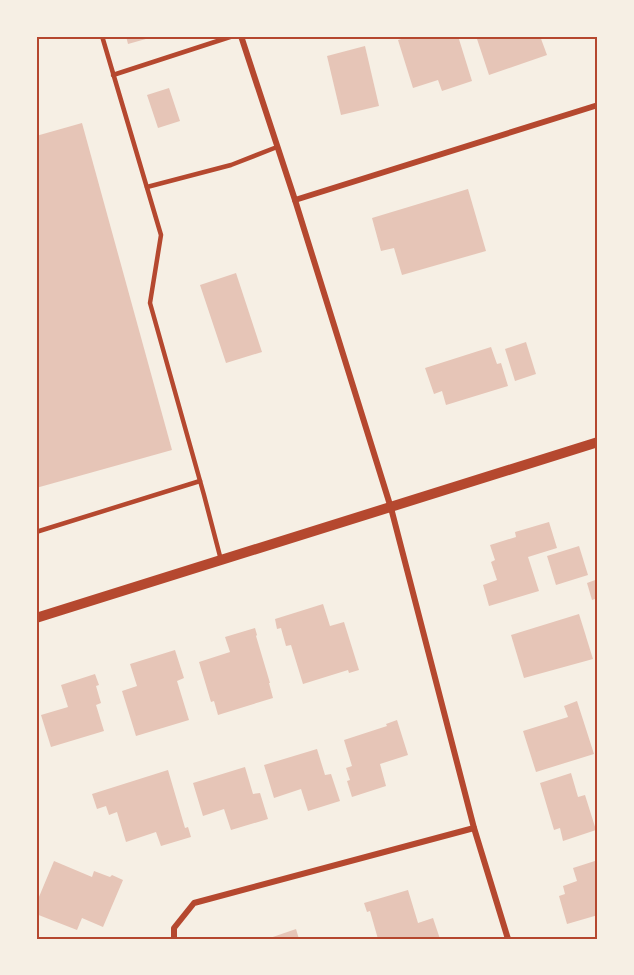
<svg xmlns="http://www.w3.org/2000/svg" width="634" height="975" font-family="Signika,sans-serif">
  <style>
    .building { fill: #e6c5b7 }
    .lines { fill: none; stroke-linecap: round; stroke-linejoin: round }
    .service { stroke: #b5482f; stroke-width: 4.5 }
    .minor { stroke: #b5482f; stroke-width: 6 }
    .tertiary { stroke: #b5482f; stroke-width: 10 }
    .neatline { fill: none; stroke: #b5482f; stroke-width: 2 }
  </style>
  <rect width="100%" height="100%" fill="#f6efe4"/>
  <g class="building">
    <path d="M126 36H153V37L128 44Z"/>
    <path d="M411 36H458L472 81 442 91 438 80 413 88 398 40Z"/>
    <path d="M476 36H540L547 55 489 75Z"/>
    <path d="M365 46 379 106 341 115 327 56Z"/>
    <path d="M169 88 180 121 158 128 147 95Z"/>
    <path d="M82 123 172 450 36 488V136Z"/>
    <path d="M468 189 486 251 402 275 394 248 381 251 372 218Z"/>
    <path d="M236 273 262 352 226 363 200 285Z"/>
    <path d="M526 342 536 374 515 381 505 349Z"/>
    <path d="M491 347 497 364 501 363 508 386 446 405 442 391 434 394 425 368Z"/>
    <path d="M549 522 557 548 528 557 539 591 489 606 483 585 497 580 491 562 495 560 490 545 516 537 515 532Z"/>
    <path d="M579 546 588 575 556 585 547 556Z"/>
    <path d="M598 579V598L592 600 587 583Z"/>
    <path d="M323 604 330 626 344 622 359 670 349 673 348 670 303 684 291 645 286 646 281 628 277 629 275 619Z"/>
    <path d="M579 614 593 659 524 678 511 635Z"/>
    <path d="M255 628 257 635 256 636 270 683H269L273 698 218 715 214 701 211 702 199 662 230 652 225 637Z"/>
    <path d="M175 650 184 678 177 681 189 720 136 736 122 691 137 686 130 664Z"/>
    <path d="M95 674 99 685 96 686 101 703 96 705 104 731 51 747 41 715 68 707 61 685Z"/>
    <path d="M577 701 594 754 536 772 523 731 568 717 564 706Z"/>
    <path d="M397 720 408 755 380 764 386 786 352 797 347 781 350 780 346 768 352 766 344 740 387 726 386 724Z"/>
    <path d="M317 749 325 775 331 774 340 801 308 811 301 789 274 798 264 765Z"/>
    <path d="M245 767 253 794 260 793 268 819 231 830 224 809 203 816 193 783Z"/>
    <path d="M168 770 185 828 188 827 191 837 161 846 156 832 126 842 117 812 109 815 106 806 97 809 92 794Z"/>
    <path d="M571 773 578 797 585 795 596 830 563 841 560 828 554 830 540 783Z"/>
    <path d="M598 860V915L567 924 559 896 565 894 563 886 577 881 573 868Z"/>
    <path d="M54 861 92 877 94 871 110 877 112 875 123 880 103 927 82 918 77 930 36 914V904Z"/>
    <path d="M408 890 418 923 433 918 440 939H378L370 911 367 912 364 903Z"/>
    <path d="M296 929 299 939H267Z"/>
  </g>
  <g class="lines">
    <g class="service">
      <path d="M102 36 161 235 150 303 204 495 221 560"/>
      <path d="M113 75 233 36"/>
      <path d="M147 187 231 165 277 147"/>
      <path d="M36 532 200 481"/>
    </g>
    <g class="minor">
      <path d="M241 36 295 200 391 508 474 828 508 939"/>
      <path d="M295 200 598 105"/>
      <path d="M174 939V928L194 903 474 828"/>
    </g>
    <path class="tertiary" d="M36 618 598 442"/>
  </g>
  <rect width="634" height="975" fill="none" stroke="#f6efe4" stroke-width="75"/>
  <rect x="38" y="38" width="558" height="900" class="neatline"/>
</svg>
